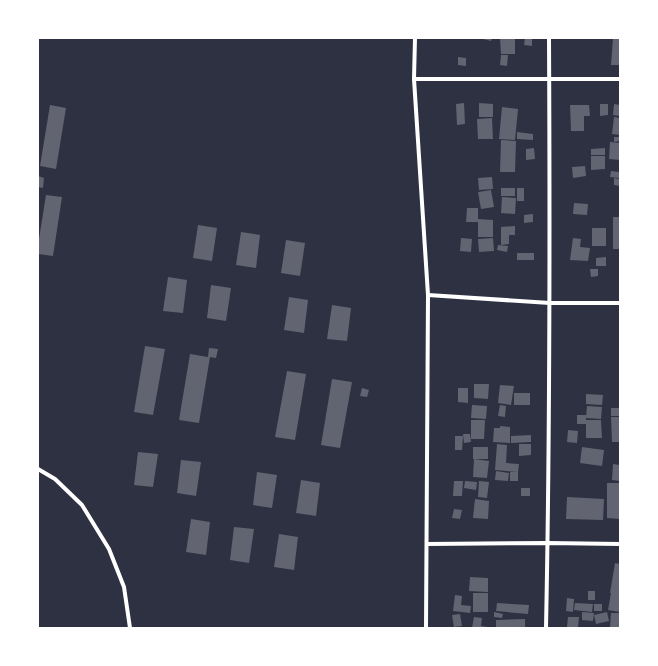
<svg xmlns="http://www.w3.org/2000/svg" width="658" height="666" font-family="Lora,serif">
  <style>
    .building { fill: #626471 }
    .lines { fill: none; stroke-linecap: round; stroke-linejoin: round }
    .minor { stroke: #fff; stroke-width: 4 }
  </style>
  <rect width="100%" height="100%" fill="#2d3142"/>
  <g class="building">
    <path d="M479 38H492L491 41Z"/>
    <path d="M500 38H515V54H501Z"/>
    <path d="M525 38H532V46L524 45Z"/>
    <path d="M613 38H620V65H611Z"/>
    <path d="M501 55H508L507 66 500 65Z"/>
    <path d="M458 57 466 58V66L458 65Z"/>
    <path d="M464 103 465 124 457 125 456 104Z"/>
    <path d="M479 103 493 104V117H479Z"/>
    <path d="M600 104H608V115L600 116Z"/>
    <path d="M614 104 620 105V116L613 115Z"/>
    <path d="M50 105 66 108 56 169 40 166Z"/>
    <path d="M570 105H589L590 116H584V131H571Z"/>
    <path d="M502 107 518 109 515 140 499 139Z"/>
    <path d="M614 117 620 118V135L612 134Z"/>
    <path d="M492 118 493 139H478L477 119Z"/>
    <path d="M517 132 533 134V140L517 139Z"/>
    <path d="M614 137H620V141L614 142Z"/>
    <path d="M501 140 516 141 515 172H500Z"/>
    <path d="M610 142 620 143V160L609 159Z"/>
    <path d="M534 148 535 159 526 160V149Z"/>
    <path d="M605 148V155H591V149Z"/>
    <path d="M591 156H605V169L591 170Z"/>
    <path d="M585 166 586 176 573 178 572 167Z"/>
    <path d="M611 171 619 172V178L610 177Z"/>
    <path d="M38 176 44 178 43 188 38 187Z"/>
    <path d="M492 177 493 189 479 190 478 178Z"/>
    <path d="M614 178 620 179V186L614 185Z"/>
    <rect x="501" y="188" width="14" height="8"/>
    <rect x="517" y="188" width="7" height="13"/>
    <path d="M491 190 494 207 481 209 478 192Z"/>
    <path d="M46 195 62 197 53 256 38 254V245Z"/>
    <path d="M502 197 516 198 515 214 501 213Z"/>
    <path d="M574 203 588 204 587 215 573 214Z"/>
    <path d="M467 208H478V219L493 220V237H478V222H466Z"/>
    <path d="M533 214V222L524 223V215Z"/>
    <rect x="613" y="217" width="7" height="32"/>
    <path d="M198 225 217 228 212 261 193 258Z"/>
    <path d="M515 226V235H509V244L501 245V227Z"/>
    <rect x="592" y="228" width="14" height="18"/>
    <path d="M241 232 260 235 256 268 236 265Z"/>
    <path d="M461 238 472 239 471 252 460 251Z"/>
    <path d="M493 238 494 251 479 252 478 239Z"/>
    <path d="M573 238 581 239 580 247 590 248 588 261 570 260Z"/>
    <path d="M286 240 305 243 300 276 281 273Z"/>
    <path d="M498 245 508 246 507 252 497 250Z"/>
    <rect x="517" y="253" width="17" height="7"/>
    <path d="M606 257V266H596V258Z"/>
    <path d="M590 269H598V276L591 277Z"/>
    <path d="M168 277 187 280 183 313 163 311Z"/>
    <path d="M211 285 231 288 226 321 207 318Z"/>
    <path d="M289 297 308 300 304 333 284 330Z"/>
    <path d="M332 305 351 308 347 341 327 339Z"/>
    <path d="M145 346 165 349 153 415 134 412Z"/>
    <path d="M209 348 218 349 216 358 210 357 199 423 179 420 190 354 208 357Z"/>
    <path d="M287 371 306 374 295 440 275 437Z"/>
    <path d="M332 379 352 382 340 448 321 445Z"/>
    <path d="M474 384H489L488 399 474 398Z"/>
    <path d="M500 385 514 386 511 405 498 403Z"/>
    <path d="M362 388 369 390 367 397 360 396Z"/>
    <path d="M458 388H468V403L458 402Z"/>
    <rect x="514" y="393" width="16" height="12"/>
    <path d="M586 394 603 395 602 405 586 404Z"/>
    <path d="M472 405 487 406 486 419 471 418Z"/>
    <path d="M500 405 506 406 505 417 498 416Z"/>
    <path d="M587 406 602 407 601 419 586 418Z"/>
    <rect x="611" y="408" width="9" height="8"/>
    <path d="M577 415H586V420H601L602 438H586V424H577Z"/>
    <path d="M611 417H620V442H612Z"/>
    <path d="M471 420H485L484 439H471Z"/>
    <path d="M500 426 510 427V443L493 442 494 428H500Z"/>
    <path d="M568 430 578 431 577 443 567 442Z"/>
    <path d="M463 434H470L471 442 464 443Z"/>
    <path d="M531 435V442L511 443V436Z"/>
    <path d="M455 436H463L462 450H455Z"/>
    <path d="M497 444 507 445 506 463 519 464 518 472 495 470Z"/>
    <path d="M519 444H531V455L519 456Z"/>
    <rect x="473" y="447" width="15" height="12"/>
    <path d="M582 447 604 450 602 466 580 463Z"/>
    <path d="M138 452 158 454 153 487 134 485Z"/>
    <path d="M474 459 489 461 487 478 473 477Z"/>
    <path d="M181 460 201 462 196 496 177 493Z"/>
    <path d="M613 464 620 465V481L612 480Z"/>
    <path d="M496 471 509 473 508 481 495 480Z"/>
    <path d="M257 472 277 475 272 508 253 505Z"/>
    <rect x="510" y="472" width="8" height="9"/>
    <path d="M301 480 320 483 316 516 296 513Z"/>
    <path d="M454 481H463L462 496H453Z"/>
    <path d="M465 481 477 482 476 490 464 488Z"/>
    <path d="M479 481 489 482 487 498 478 497Z"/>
    <path d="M607 483H620V519L607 518Z"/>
    <rect x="521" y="488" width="9" height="8"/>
    <path d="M567 497 604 499 603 520 566 519Z"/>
    <path d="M475 499 489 501 488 519 473 518Z"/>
    <path d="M454 509 462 510 460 519 452 518Z"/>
    <path d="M191 519 210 522 206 555 186 552Z"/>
    <path d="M234 527 254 529 249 563 230 560Z"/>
    <path d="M279 534 298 537 294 570 274 567Z"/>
    <path d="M615 563 620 564V612L608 610 611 593H610Z"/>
    <path d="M470 577 488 578V592L469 591Z"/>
    <rect x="588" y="591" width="7" height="9"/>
    <rect x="473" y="593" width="15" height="19"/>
    <path d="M455 595 462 596 461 605 471 606 470 613 453 611Z"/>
    <path d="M567 598 574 599 573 612 566 611Z"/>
    <path d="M497 603 529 605 528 614 496 611Z"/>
    <path d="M575 603 593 604 592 612 574 610Z"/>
    <rect x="594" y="604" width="8" height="7"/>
    <path d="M494 612 503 614 502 618 494 617Z"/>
    <path d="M582 612 594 613 593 621 582 620Z"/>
    <path d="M607 612 609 621 596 624 594 615Z"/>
    <path d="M611 613H620V628H610Z"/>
    <path d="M460 614 462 626 454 627 452 615Z"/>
    <path d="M474 617 482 618 481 626 488 627V628H472Z"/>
    <path d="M568 617H579L578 628 567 627Z"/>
    <path d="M525 619V628H496V620Z"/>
  </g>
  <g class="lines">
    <g class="minor">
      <path d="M415 38 414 79 428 295 426 628"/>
      <path d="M414 79H620"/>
      <path d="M428 295 550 303H620"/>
      <path d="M38 469 55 479 82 505 109 549 124 587 130 628"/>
      <path d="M427 544 548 543 620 544"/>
      <path d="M546 628C550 431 550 235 549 38"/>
    </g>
  </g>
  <rect width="658" height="666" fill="none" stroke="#ffffff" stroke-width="78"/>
</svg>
